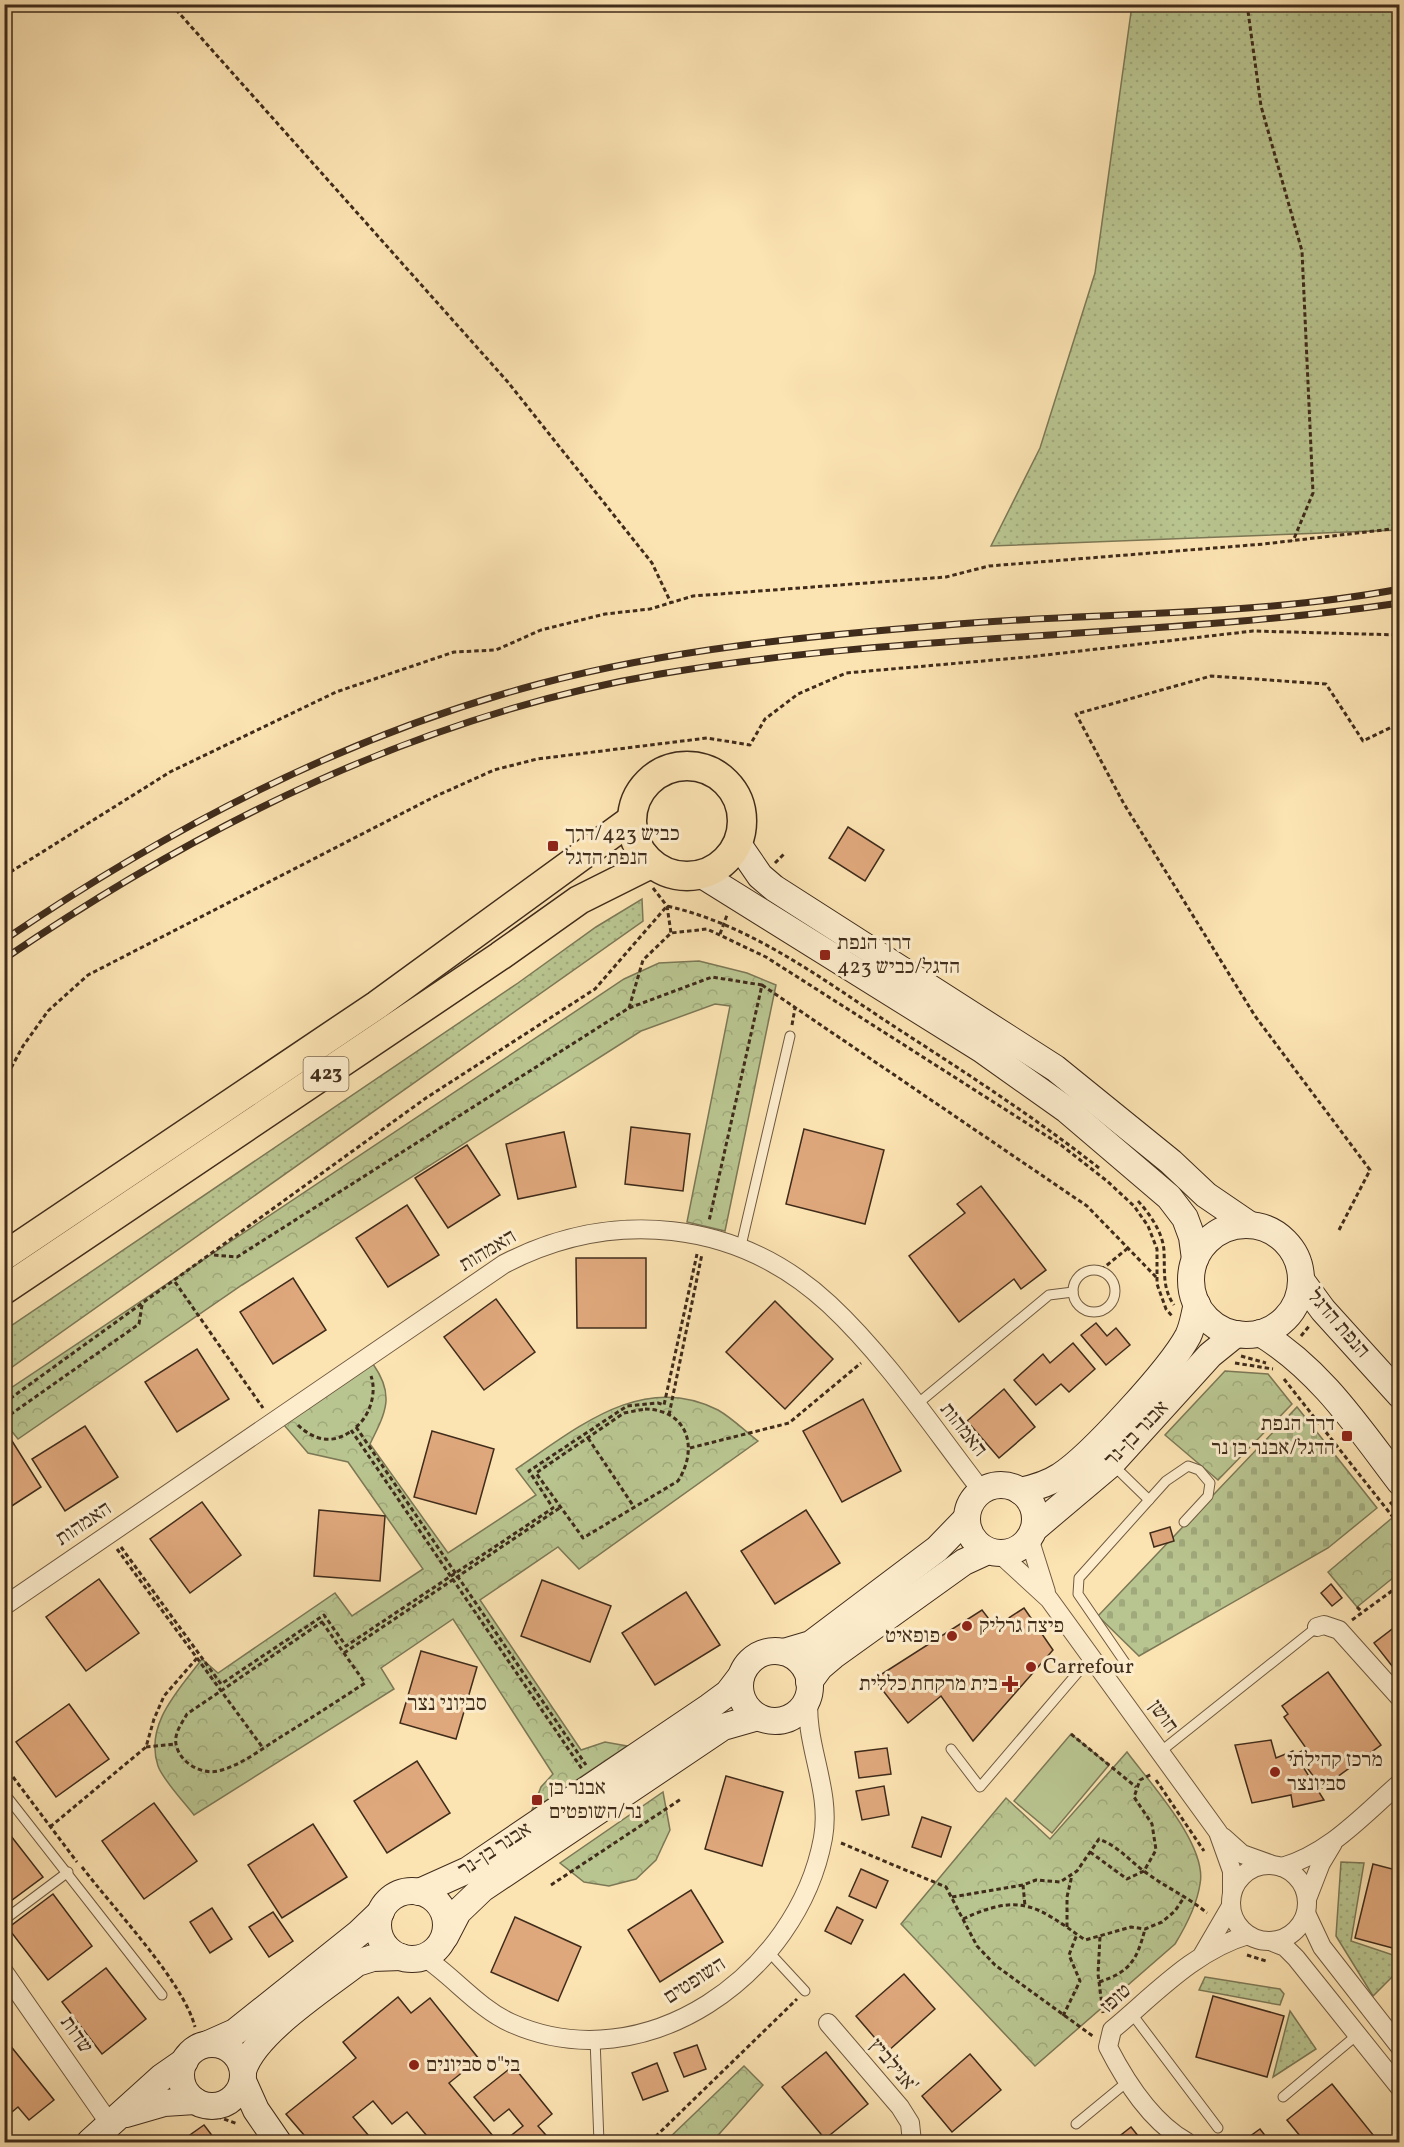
<svg xmlns="http://www.w3.org/2000/svg" width="1404" height="2147" font-family="Vollkorn,'Frank Ruhl Libre',serif">
  <style>
    .grass { fill: url(#grass-dots); stroke: #7c7856; stroke-width: 1.5 }
    .cemetery { fill: url(#cemetery-stones); stroke: #7c7856; stroke-width: 1.5 }
    .park { fill: url(#park-crowns); stroke: #7c7856; stroke-width: 1.5 }
    .pitch { fill: #b9c590; stroke: #7c7856; stroke-width: 1.5 }
    .building { fill: #dfa87c; stroke: #402c1b; stroke-width: 1.5 }
    .lines { fill: none; stroke-linecap: round; stroke-linejoin: round }
    .lane-casing { stroke: #6f5a41; stroke-width: 11 }
    .street-casing { stroke: #6f5a41; stroke-width: 20 }
    .secondary-casing { stroke: #402c1b; stroke-width: 28 }
    .primary-casing { stroke: #402c1b; stroke-width: 31 }
    .path { stroke: #402c1b; stroke-width: 3; stroke-dasharray: 4.5 3; stroke-linecap: butt }
    .lane { stroke: #fdedcd; stroke-width: 9 }
    .street { stroke: #fdedcd; stroke-width: 18 }
    .secondary { stroke: #fdedcd; stroke-width: 26 }
    .primary { stroke: #fce3b2; stroke-width: 28 }
    .rail-casing { stroke: #402c1b; stroke-width: 7 }
    .rail { stroke: #fdedcd; stroke-width: 4.5; stroke-dasharray: 14; stroke-linecap: butt }
    .poi-dot { fill: #8f2418; stroke: #fdedcd; stroke-width: 2 }
    .labels { text-anchor: middle; dominant-baseline: central; stroke-width: 6; stroke-linejoin: round; paint-order: stroke }
    .shield { fill: #fdedcd; stroke: #796650; stroke-width: 1.5 }
    .shield-label { font-size: 20px; font-weight: bold; fill: #402c1b }
    .poi-label { font-size: 21px; fill: #402c1b; stroke: #fdedcd; text-anchor: start }
    .street-label { font-size: 21px; fill: #402c1b; stroke: #fdedcd }
    .neighbourhood-label { font-size: 22px; fill: #402c1b; stroke: #fdedcd }
  </style>
  <defs>
    <pattern id="grass-dots" width="8" height="8" patternUnits="userSpaceOnUse" patternTransform="scale(1.5)"><rect width="8" height="8" fill="#b9c590"/><path d="M2 2h.1M6 6h.1" fill="none" stroke="#a0a97c" stroke-width="1.8" stroke-linecap="round"/></pattern>
    <pattern id="cemetery-stones" width="16" height="16" patternUnits="userSpaceOnUse" patternTransform="scale(1.5)"><rect width="16" height="16" fill="#b9c590"/><path d="M2 7V4a2 2 0 0 1 4 0v3zM10 15v-3a2 2 0 0 1 4 0v3z" fill="#a0a97c"/></pattern>
    <pattern id="park-crowns" width="20" height="18" patternUnits="userSpaceOnUse" patternTransform="scale(1.5)"><rect width="20" height="18" fill="#b9c590"/><path d="M2 6a3 3 0 1 1 6 0M12 15a3 3 0 1 1 6 0" fill="none" stroke="#a0a97c"/></pattern>
  </defs>
  <rect width="100%" height="100%" fill="#fce3b2"/>
  <filter id="stains"><feTurbulence type="fractalNoise" baseFrequency=".00333" numOctaves="4"/><feColorMatrix values="0 0 0 0 .2 0 0 0 0 .09 0 0 0 0 .02 0 0 0 .5 -.17"/></filter>
  <radialGradient id="worn" r=".72"><stop offset=".6" stop-color="#630" stop-opacity="0"/><stop offset="1" stop-color="#630" stop-opacity=".3"/></radialGradient>
  <g class="grass">
    <path d="M1132 5H1399V530L991 546 1040 448 1095 273Z"/>
    <path d="M642 899 643 921 5 1372V1330L518 983 596 927Z"/>
    <path d="M1341 1862 1364 1863 1351 1941 1399 1957V1970L1373 1996 1336 1936Z"/>
    <path d="M1205 1977 1280 1989 1284 1994 1280 2005 1199 1990Z"/>
    <path d="M1290 2011 1316 2049 1273 2077Z"/>
  </g>
  <path class="cemetery" d="M1297 1407 1377 1508 1328 1548 1139 1656 1098 1616Z"/>
  <g class="park">
    <path d="M699 961 747 973 776 985 725 1231 687 1222 730 1006 715 1004 641 1031 242 1285 18 1439 5 1423V1392L624 979 659 963Z"/>
    <path d="M373 1364C395 1395 386 1412 370 1444L448 1553 536 1495 516 1469C576 1429 642 1371 718 1410 732 1418 745 1431 758 1441L579 1569 558 1547 480 1600 581 1750 605 1742 627 1746 532 1810 541 1787 553 1774 453 1619 381 1668 394 1689 194 1815C184 1802 163 1780 158 1766 144 1724 179 1690 202 1659L218 1673 335 1593 352 1616 423 1569 348 1462 308 1453 284 1425Z"/>
    <path d="M1225 1371 1268 1374 1292 1404 1218 1480 1165 1435Z"/>
    <path d="M1392 1518 1399 1528V1573L1357 1607 1328 1572Z"/>
    <path d="M1127 1752C1149 1782 1208 1845 1200 1884 1197 1905 1186 1926 1175 1944L1035 2066 901 1924 1006 1798 1050 1839Z"/>
    <path d="M663 1792 670 1830 656 1860 636 1879 609 1886 584 1882 560 1863Z"/>
    <path d="M744 2066 763 2085 712 2142H665Z"/>
  </g>
  <path class="pitch" d="M1071 1734 1109 1765 1052 1833 1014 1801Z"/>
  <g class="building">
    <path d="M848 827 884 850 865 881 829 858Z"/>
    <path d="M631 1127 690 1134 683 1191 625 1184Z"/>
    <path d="M804 1129 884 1150 865 1224 786 1204Z"/>
    <path d="M564 1132 576 1187 518 1199 506 1144Z"/>
    <path d="M467 1145 500 1195 448 1228 415 1178Z"/>
    <path d="M981 1186 1046 1270 1021 1289 1014 1279 959 1322 909 1256 965 1213 957 1204Z"/>
    <path d="M407 1205 439 1255 388 1287 356 1238Z"/>
    <path d="M576 1258H646V1328H577Z"/>
    <path d="M293 1278 326 1330 273 1364 240 1312Z"/>
    <path d="M496 1299 535 1352 484 1390 444 1337Z"/>
    <path d="M775 1301 833 1359 785 1409 726 1352Z"/>
    <path d="M1096 1323 1107 1336 1116 1328 1130 1345 1106 1365 1081 1335Z"/>
    <path d="M1073 1343 1095 1369 1069 1392 1061 1384 1036 1405 1014 1380 1043 1354 1050 1363Z"/>
    <path d="M197 1349 229 1399 177 1432 145 1382Z"/>
    <path d="M1004 1389 1035 1427 999 1458 967 1421Z"/>
    <path d="M863 1399 901 1471 842 1502 803 1431Z"/>
    <path d="M85 1426 118 1477 65 1511 32 1459Z"/>
    <path d="M432 1431 494 1449 476 1514 414 1497Z"/>
    <path d="M7 1433 41 1487 4 1511V1434Z"/>
    <path d="M202 1502 241 1555 190 1593 150 1539Z"/>
    <path d="M319 1510 385 1516 380 1581 314 1576Z"/>
    <path d="M806 1510 840 1563 775 1604 741 1551Z"/>
    <path d="M1170 1527 1174 1541 1154 1547 1150 1533Z"/>
    <path d="M99 1579 139 1633 86 1671 46 1617Z"/>
    <path d="M542 1580 611 1606 590 1662 521 1636Z"/>
    <path d="M1331 1584 1342 1598 1332 1606 1321 1593Z"/>
    <path d="M686 1592 720 1645 655 1685 622 1633Z"/>
    <path d="M1024 1608 1053 1650 973 1741 941 1696 908 1723 874 1679 982 1610 995 1627Z"/>
    <path d="M1400 1623V1676L1374 1643Z"/>
    <path d="M421 1651 477 1667 456 1739 400 1723Z"/>
    <path d="M1328 1672 1381 1745 1322 1788 1297 1754 1306 1748 1284 1717 1288 1714 1282 1706Z"/>
    <path d="M69 1704 109 1759 56 1797 16 1742Z"/>
    <path d="M1271 1740 1276 1758 1293 1751 1324 1800 1293 1807 1291 1795 1252 1803 1235 1745Z"/>
    <path d="M887 1748 891 1774 859 1778 855 1752Z"/>
    <path d="M417 1761 450 1813 387 1853 354 1801Z"/>
    <path d="M726 1776 783 1792 762 1866 705 1849Z"/>
    <path d="M884 1786 889 1815 862 1820 856 1791Z"/>
    <path d="M154 1803 197 1861 144 1899 102 1841Z"/>
    <path d="M922 1817 951 1827 941 1857 912 1847Z"/>
    <path d="M313 1824 347 1877 282 1918 248 1865Z"/>
    <path d="M4 1827 43 1877 4 1906Z"/>
    <path d="M1373 1864 1400 1871V1950L1355 1938Z"/>
    <path d="M861 1869 888 1881 876 1908 849 1896Z"/>
    <path d="M691 1890 723 1942 660 1982 628 1930Z"/>
    <path d="M53 1894 92 1946 48 1980 8 1928Z"/>
    <path d="M837 1907 863 1920 851 1944 825 1931Z"/>
    <path d="M212 1908 232 1939 210 1953 190 1922Z"/>
    <path d="M273 1912 293 1941 269 1957 249 1927Z"/>
    <path d="M515 1917 581 1947 558 2001 491 1972Z"/>
    <path d="M106 1968 146 2019 102 2054 62 2002Z"/>
    <path d="M904 1974 935 2009 887 2052 856 2016Z"/>
    <path d="M1213 1996 1284 2016 1267 2077 1196 2057Z"/>
    <path d="M398 1997 411 2013 430 1998 479 2059 449 2083 498 2142H453L451 2139 446 2142H432L407 2112 392 2124 373 2101 353 2117 374 2142H310L286 2114 356 2058 343 2042Z"/>
    <path d="M9 2044 54 2100 29 2120 18 2107 7 2116 4 2113V2047Z"/>
    <path d="M697 2045 706 2069 684 2077 674 2053Z"/>
    <path d="M826 2052 868 2104 825 2139 782 2087Z"/>
    <path d="M970 2054 1001 2090 952 2132 922 2096Z"/>
    <path d="M657 2063 668 2091 643 2100 632 2073Z"/>
    <path d="M513 2066 552 2114 538 2126 552 2142H503L523 2126 509 2109 494 2121 474 2097Z"/>
    <path d="M1332 2084 1374 2136 1366 2142H1305L1287 2120Z"/>
    <path d="M204 2125 217 2142H180Z"/>
    <path d="M1131 2127 1143 2142H1112Z"/>
    <path d="M1260 2129 1270 2142H1242Z"/>
  </g>
  <g class="lines">
    <g class="lane-casing">
      <g id="lane">
        <path d="M740 1250 790 1036"/>
        <circle cx="1094" cy="1291" r="21"/>
        <path d="M916 1405 1049 1295 1073 1292"/>
        <path d="M1112 1464 1149 1500"/>
        <path d="M1126 1664 1078 1594 1079 1578 1166 1481 1188 1466 1199 1470 1210 1483 1208 1496 1184 1522"/>
        <path d="M951 1749 980 1787 1091 1657"/>
        <path d="M1160 1752 1317 1627"/>
        <path d="M4 1793 162 1995"/>
        <path d="M4 1920 68 1872"/>
        <path d="M768 1951 805 1991"/>
        <path d="M1132 2014 1218 2128"/>
        <path d="M595 2039 599 2142"/>
        <path d="M1283 2097 1357 2035"/>
        <path d="M1076 2124 1127 2082"/>
        <path d="M1397 2142 1400 2140"/>
      </g>
    </g>
    <g class="street-casing">
      <g id="street">
        <path d="M1029 1538 1046 1592"/>
        <path d="M1000 1554 1049 1599 1218 1832 1232 1871V1893"/>
        <path d="M4 1606 504 1264C612 1208 737 1219 829 1304 887 1358 933 1428 981 1490"/>
        <path d="M1317 1627 1324 1625 1339 1630 1400 1698"/>
        <path d="M1223 1837 1242 1854 1270 1864"/>
        <circle cx="1269" cy="1903" r="38"/>
        <path d="M1282 1867C1330 1853 1363 1815 1400 1783"/>
        <path d="M1307 1899 1321 1863 1333 1843"/>
        <path d="M1306 1913 1322 1947 1400 2047"/>
        <path d="M1270 1941 1285 1947 1296 1958 1400 2088"/>
        <path d="M1203 1954 1231 1906"/>
        <path d="M424 1957C454 1977 478 2008 511 2023 645 2083 798 1974 823 1838 832 1788 803 1743 809 1694"/>
        <path d="M4 1972 110 2124"/>
        <path d="M828 2023 900 2107 910 2123 912 2142"/>
        <path d="M1187 2142C1151 2122 1126 2082 1108 2047L1112 2030C1153 1996 1195 1950 1248 1935"/>
      </g>
    </g>
    <g class="secondary-casing">
      <g id="secondary">
        <path d="M738 844 760 876 774 888 1055 1068 1171 1162 1206 1195 1250 1225"/>
        <path d="M702 875 981 1049 1067 1110 1169 1197 1185 1218 1192 1237 1195 1259"/>
        <circle cx="1246" cy="1280" r="55"/>
        <path d="M1301 1280 1323 1310 1400 1395"/>
        <path d="M1260 1333C1320 1369 1358 1427 1400 1482"/>
        <circle cx="1001" cy="1519" r="34"/>
        <path d="M1020 1491C1034 1488 1048 1484 1060 1476 1090 1457 1171 1368 1188 1336 1193 1326 1194 1315 1197 1304"/>
        <path d="M1034 1529 1111 1464 1210 1355 1236 1334"/>
        <circle cx="775" cy="1686" r="35"/>
        <path d="M784 1652 811 1644 937 1549 966 1519"/>
        <path d="M809 1682 820 1667 833 1656 964 1562 988 1551"/>
        <circle cx="412" cy="1925" r="34"/>
        <path d="M419 1892 468 1870 709 1707 728 1693 741 1676"/>
        <path d="M445 1937 458 1912 482 1889 723 1727 758 1717"/>
        <circle cx="212" cy="2075" r="31"/>
        <path d="M208 2044 235 2032 359 1933 381 1912"/>
        <path d="M243 2071C254 2033 325 1988 357 1963L373 1958 401 1957"/>
        <path d="M243 2081 256 2110 278 2142"/>
        <path d="M126 2114 164 2103 195 2101"/>
        <path d="M90 2142 162 2077 185 2061"/>
      </g>
    </g>
    <g class="primary-casing">
      <g id="primary">
        <circle cx="687" cy="821" r="55"/>
        <path d="M4 1256 377 1005 631 820"/>
        <path d="M4 1290 500 956 579 900 651 864"/>
      </g>
    </g>
    <g class="path">
      <path d="M171 4 507 381 652 563 671 603"/>
      <path d="M1247 4 1261 106 1302 251 1313 493 1293 541"/>
      <path d="M775 863 784 854"/>
      <path d="M4 876 170 772 336 692 454 652 496 650 541 630 605 614 650 609 693 596 946 577 989 566 1264 544 1400 528"/>
      <path d="M653 888 667 906 671 933"/>
      <path d="M720 934 727 915"/>
      <path d="M762 985 1087 1206 1157 1278"/>
      <path d="M629 1008 643 960 671 933 707 929 766 957 1061 1145 1107 1181 1134 1206 1148 1226 1157 1249V1284L1166 1309 1172 1316"/>
      <path d="M792 1025 795 1008"/>
      <path d="M4 1081 23 1046 48 1011 88 975 434 797 494 770 537 759 707 738 750 745 765 719 798 694 846 673 1028 657 1253 631 1400 635"/>
      <path d="M1138 1201C1150 1214 1163 1233 1164 1251 1165 1271 1162 1288 1174 1305"/>
      <path d="M1339 1230 1370 1170 1255 1016 1124 804 1076 714 1211 676 1326 684 1363 741 1400 723"/>
      <path d="M214 1255 237 1257 629 1008 712 977 762 985 709 1221"/>
      <path d="M1101 1270 1128 1248"/>
      <path d="M175 1282 263 1408"/>
      <path d="M1301 1336 1310 1325"/>
      <path d="M1241 1356 1266 1363"/>
      <path d="M1235 1363 1273 1369"/>
      <path d="M1284 1379 1400 1526"/>
      <path d="M4 1403 426 1098 595 989 667 906C751 925 822 979 892 1025 963 1071 1033 1116 1099 1168"/>
      <path d="M645 1409C688 1410 699 1448 678 1481L583 1538 536 1473 624 1413Z"/>
      <path d="M669 1415 702 1254"/>
      <path d="M4 1419 139 1324 142 1305"/>
      <path d="M298 1425C313 1440 333 1445 351 1431"/>
      <path d="M356 1427 586 1765"/>
      <path d="M356 1427C370 1416 377 1392 371 1376"/>
      <path d="M351 1430 582 1769"/>
      <path d="M588 1438 634 1507"/>
      <path d="M690 1448 789 1423 861 1363"/>
      <path d="M1390 1502 1400 1513"/>
      <path d="M121 1547 221 1684 324 1615 346 1646 553 1508 529 1471 627 1406 658 1403 664 1405 697 1254"/>
      <path d="M117 1549 263 1748"/>
      <path d="M1357 1607 1362 1612"/>
      <path d="M1352 1620 1400 1585"/>
      <path d="M322 1622 365 1683C336 1702 308 1720 279 1738 260 1750 240 1766 218 1771 201 1775 179 1762 176 1744 174 1733 182 1723 187 1714Z"/>
      <path d="M344 1653 561 1507"/>
      <path d="M1071 1734 1136 1787"/>
      <path d="M146 1747 175 1744"/>
      <path d="M4 1765 77 1862"/>
      <path d="M1156 1780 1204 1851"/>
      <path d="M50 1827 146 1747 154 1719 164 1696 197 1658"/>
      <path d="M841 1843 946 1887 977 1946 995 1965 1094 2037"/>
      <path d="M1090 1852 1127 1879 1144 1871 1156 1850 1152 1824 1134 1797 1140 1780 1152 1774"/>
      <path d="M82 1867C113 1908 183 1981 195 2027"/>
      <path d="M551 1885 681 1799"/>
      <path d="M1023 1885 1025 1906"/>
      <path d="M952 1897 1023 1885 1036 1880 1060 1882 1077 1871 1099 1839C1120 1847 1130 1862 1148 1874 1167 1888 1188 1897 1207 1913"/>
      <path d="M963 1919C1021 1892 1037 1906 1085 1940L1131 1927 1145 1929 1162 1922 1175 1911 1185 1896"/>
      <path d="M1067 1927V1897L1072 1875"/>
      <path d="M1100 1937 1098 1974 1103 2013"/>
      <path d="M1247 1955 1266 1961"/>
      <path d="M1099 1982C1130 1972 1137 1960 1145 1929"/>
      <path d="M1063 2016 1080 1981 1069 1955 1077 1934"/>
      <path d="M210 2114 238 2124"/>
      <path d="M650 2142 797 1999"/>
    </g>
    <use href="#lane" class="lane"/>
    <use href="#street" class="street"/>
    <use href="#secondary" class="secondary"/>
    <use href="#primary" class="primary"/>
    <g class="rail-casing">
      <g id="rail">
        <path d="M4 940C169 828 346 735 539 684 671 649 809 636 946 625 1096 612 1251 617 1400 589"/>
        <path d="M4 959C204 823 421 715 660 674 905 632 1154 639 1400 603"/>
      </g>
    </g>
    <use href="#rail" class="rail"/>
  </g>
  <g class="poi-dot">
    <rect x="547" y="840" width="12" height="12" rx="3"/>
    <rect x="819" y="949" width="12" height="12" rx="3"/>
    <rect x="1341" y="1430" width="12" height="12" rx="3"/>
    <circle cx="967" cy="1626" r="6"/>
    <circle cx="952" cy="1636" r="6"/>
    <circle cx="1031" cy="1667" r="6"/>
    <path d="M1007 1675h6v6h6v6h-6v6h-6v-6h-6v-6h6z"/>
    <circle cx="1275" cy="1772" r="6"/>
    <rect x="531" y="1794" width="12" height="12" rx="3"/>
    <circle cx="414" cy="2065" r="6"/>
  </g>
  <g class="labels">
    <rect class="shield" x="303.5" y="1057" width="45" height="34" rx="4.5"/>
    <g class="shield-label">
      <text x="326" y="1074">423</text>
    </g>
    <g class="poi-label">
      <text x="565" y="834">כביש 423/דרך<tspan x="565" dy="24">הנפת הדגל</tspan></text>
      <text x="837" y="943">דרך הנפת<tspan x="837" dy="24">הדגל/כביש 423</tspan></text>
      <text x="1335" y="1424" text-anchor="end">דרך הנפת<tspan x="1335" dy="24">הדגל/אבנר בן נר</tspan></text>
      <text x="979" y="1626">פיצה גרליק</text>
      <text x="940" y="1636" text-anchor="end">פופאיט</text>
      <text x="1043" y="1667">Carrefour</text>
      <text x="998" y="1684" text-anchor="end">בית מרקחת כללית</text>
      <text x="1287" y="1760">מרכז קהילתי<tspan x="1287" dy="24">סביונצר</tspan></text>
      <text x="549" y="1788">אבנר בן<tspan x="549" dy="24">נר/השופטים</tspan></text>
      <text x="426" y="2065">בי"ס סביונים</text>
    </g>
    <g class="street-label">
      <text transform="translate(488 1251) rotate(-31)">האמהות</text>
      <text transform="translate(1338 1324) rotate(49)">הנפת הדגל</text>
      <text transform="translate(963 1430) rotate(52)">האמהות</text>
      <text transform="translate(1137 1434) rotate(-46)">אבנר בן-נר</text>
      <text transform="translate(84 1524) rotate(-34)">האמהות</text>
      <text transform="translate(1163 1717) rotate(54)">חושן</text>
      <text transform="translate(495 1850) rotate(-33)">אבנר בן-נר</text>
      <text transform="translate(695 1981) rotate(-33)">השופטים</text>
      <text transform="translate(1116 1999) rotate(-42)">טופז</text>
      <text transform="translate(76 2035) rotate(55)">שדות</text>
      <text transform="translate(893 2066) rotate(50)">אנילביץ'</text>
    </g>
    <g class="neighbourhood-label">
      <text x="447" y="1704">סביוני נצר</text>
    </g>
  </g>
  <rect width="1404" height="2147" fill="none" stroke="#fce3b2" stroke-width="24"/>
  <rect x="6" y="6" width="1392" height="2135" fill="none" stroke="#402c1b" stroke-width="3"/>
  <rect x="12" y="12" width="1380" height="2123" fill="none" stroke="#402c1b" stroke-width="1.5"/>
  <rect width="100%" height="100%" filter="url(#stains)"/>
  <rect width="100%" height="100%" fill="url(#worn)"/>
</svg>
